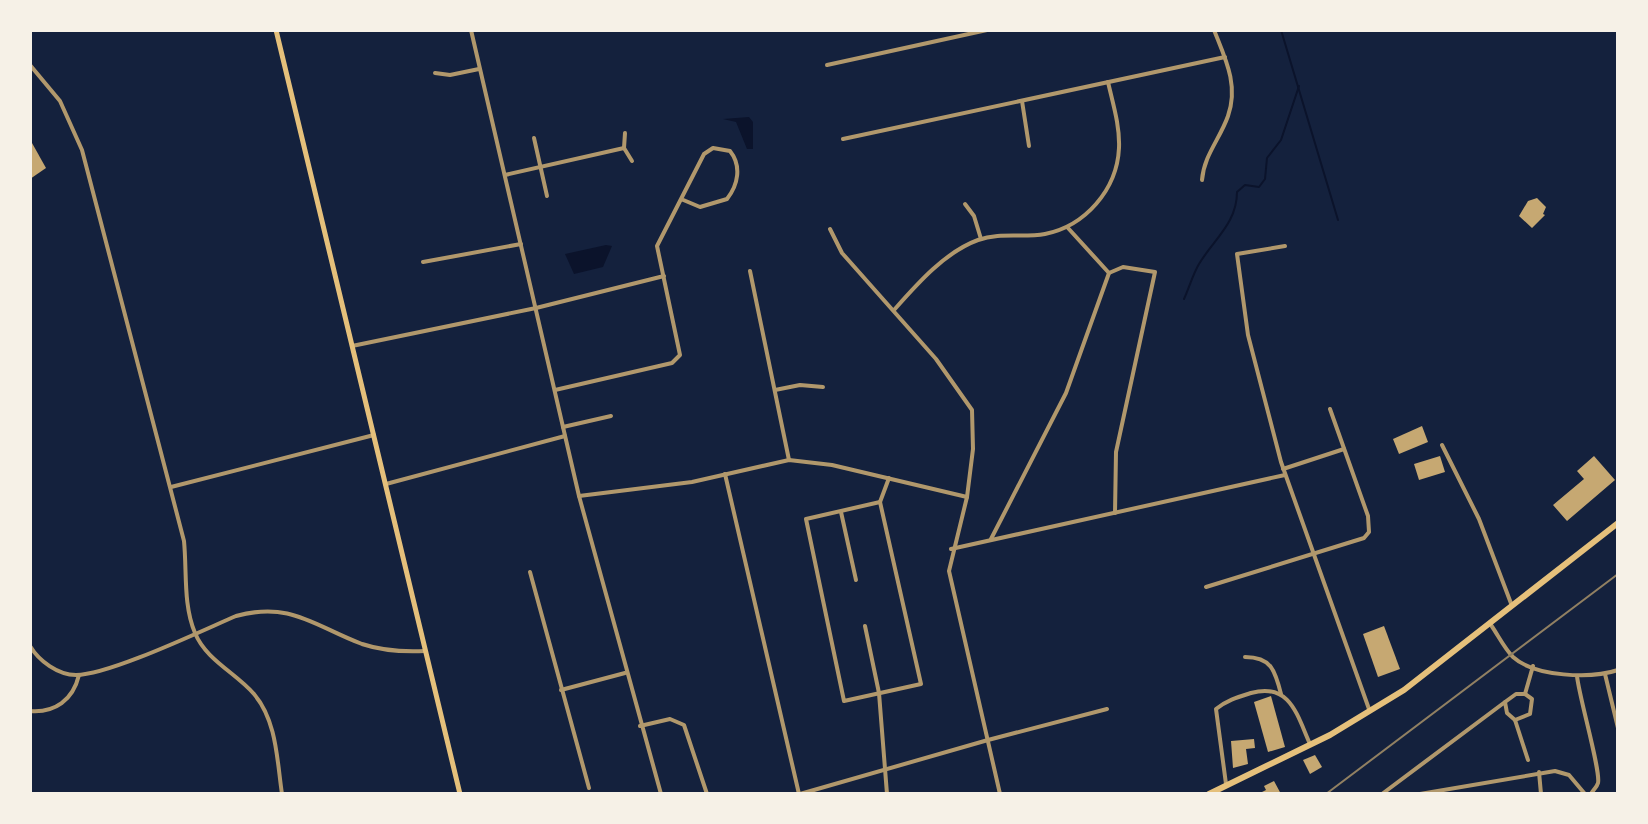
<svg xmlns="http://www.w3.org/2000/svg" width="1648" height="824" font-family="'Times New Roman',serif">
  <style>
    .water { fill: #0b132b }
    .lines { fill: none; stroke-linecap: round; stroke-linejoin: round }
    .stream { stroke: #0b132b; stroke-width: 2 }
    .building { fill: #c6a872 }
    .minor { stroke: #b1986c; stroke-width: 4 }
    .tertiary { stroke: #b1986c; stroke-width: 4 }
    .secondary { stroke: #e5c07b; stroke-width: 5 }
    .primary { stroke: #e5c07b; stroke-width: 6 }
    .rail { stroke: #918062; stroke-width: 2 }
  </style>
  <rect width="100%" height="100%" fill="#14213d"/>
  <g class="water">
    <path d="M749 117 753 122V149H747L736 122 723 119Z"/>
    <path d="M606 245 612 246 603 267 574 274 565 254Z"/>
  </g>
  <g class="lines">
    <g class="stream">
      <path d="M1281 30 1338 220"/>
      <path d="M1184 299C1189 288 1193 274 1199 264 1214 239 1237 223 1237 192L1245 185 1259 187 1265 179 1267 158 1281 140 1299 86"/>
    </g>
  </g>
  <g class="building">
    <path d="M32 143 46 168 30 179V145Z"/>
    <path d="M1537 198 1546 207 1543 214 1545 215 1532 228 1519 216 1528 201Z"/>
    <path d="M1422 426 1428 442 1399 454 1393 439Z"/>
    <path d="M1440 456 1445 472 1419 480 1414 464Z"/>
    <path d="M1594 456 1615 480 1567 521 1553 505 1584 479 1577 471Z"/>
    <path d="M1384 626 1400 669 1378 677 1363 634Z"/>
    <path d="M1271 696 1285 747 1268 752 1254 702Z"/>
    <path d="M1254 739 1255 748 1246 749 1248 764 1233 768 1231 741Z"/>
    <path d="M1315 755 1322 767 1310 774 1303 760Z"/>
    <path d="M1274 781 1281 794H1258L1266 790 1264 786Z"/>
  </g>
  <g class="lines">
    <g class="minor">
      <path d="M30 65 60 101 82 150 184 541C187 571 183 605 195 633 206 660 236 673 254 694 277 721 277 761 282 794"/>
      <path d="M827 65 987 30"/>
      <path d="M435 73 450 75 479 69"/>
      <path d="M1022 101 1029 146"/>
      <path d="M625 133 624 148 632 161"/>
      <path d="M534 138 547 196"/>
      <path d="M843 139 1225 57"/>
      <path d="M505 175 624 148"/>
      <path d="M1202 180C1204 155 1220 139 1228 116 1239 85 1225 58 1214 30"/>
      <path d="M965 204 974 216 981 239"/>
      <path d="M1068 228 1109 273"/>
      <path d="M830 229 842 253 936 359 972 410 973 449 967 497 949 571 1000 794"/>
      <path d="M1285 246 1237 254 1248 335 1281 462 1369 709"/>
      <path d="M423 262 521 244"/>
      <path d="M750 271 789 460"/>
      <path d="M894 310C917 284 945 252 978 240 1000 232 1023 238 1045 234 1085 226 1117 190 1119 148 1120 126 1113 104 1108 82"/>
      <path d="M352 346 536 308 664 276"/>
      <path d="M555 390 672 363 680 355 657 246 704 154 713 148 730 151C742 166 738 185 727 199L700 207 681 199"/>
      <path d="M775 390 800 385 823 387"/>
      <path d="M563 427 611 416"/>
      <path d="M1442 445 1479 519 1512 606"/>
      <path d="M1283 469 1344 449"/>
      <path d="M725 474 799 794"/>
      <path d="M386 484 565 436"/>
      <path d="M171 487 374 435"/>
      <path d="M579 496 692 482 789 460 832 465 967 497"/>
      <path d="M880 502 921 684 844 701 806 519Z"/>
      <path d="M880 502 889 478"/>
      <path d="M841 512 856 580"/>
      <path d="M991 539 1066 393 1109 273 1123 267 1155 272 1116 452 1115 513"/>
      <path d="M951 549 1285 475"/>
      <path d="M530 572 589 788"/>
      <path d="M1206 587 1364 538 1369 532 1368 516 1330 409"/>
      <path d="M1491 625C1498 635 1504 648 1513 657 1535 677 1591 679 1618 670"/>
      <path d="M865 626 879 693 887 794"/>
      <path d="M30 646C39 661 58 675 76 675 109 675 201 631 236 616 291 601 314 626 362 644 383 651 404 652 425 651"/>
      <path d="M1245 657C1271 657 1275 670 1281 694"/>
      <path d="M1605 674 1618 728"/>
      <path d="M1577 676C1579 697 1601 771 1598 783 1597 787 1593 790 1591 794"/>
      <path d="M561 690 625 673"/>
      <path d="M1525 694 1533 666"/>
      <path d="M1505 702 1516 694H1525L1532 699 1530 714 1515 720"/>
      <path d="M30 711C55 713 73 700 79 675"/>
      <path d="M640 726 670 719 684 725 707 794"/>
      <path d="M988 740 1107 709"/>
      <path d="M1539 772 1541 794"/>
      <path d="M1226 784 1216 709C1227 700 1238 697 1251 693 1290 682 1297 715 1310 744"/>
      <path d="M1382 794 1505 702 1507 713 1515 720 1528 760"/>
      <path d="M1420 794 1555 771 1569 775 1585 794"/>
    </g>
    <g class="tertiary">
      <path d="M471 30 579 496 661 794"/>
      <path d="M800 794 988 740"/>
    </g>
    <path class="secondary" d="M276 30 460 794"/>
    <path class="primary" d="M1209 794 1330 735 1404 690 1618 523"/>
    <path class="rail" d="M1326 794 1618 574"/>
  </g>
  <rect width="1648" height="824" fill="none" stroke="#f6f1e7" stroke-width="64"/>
</svg>
